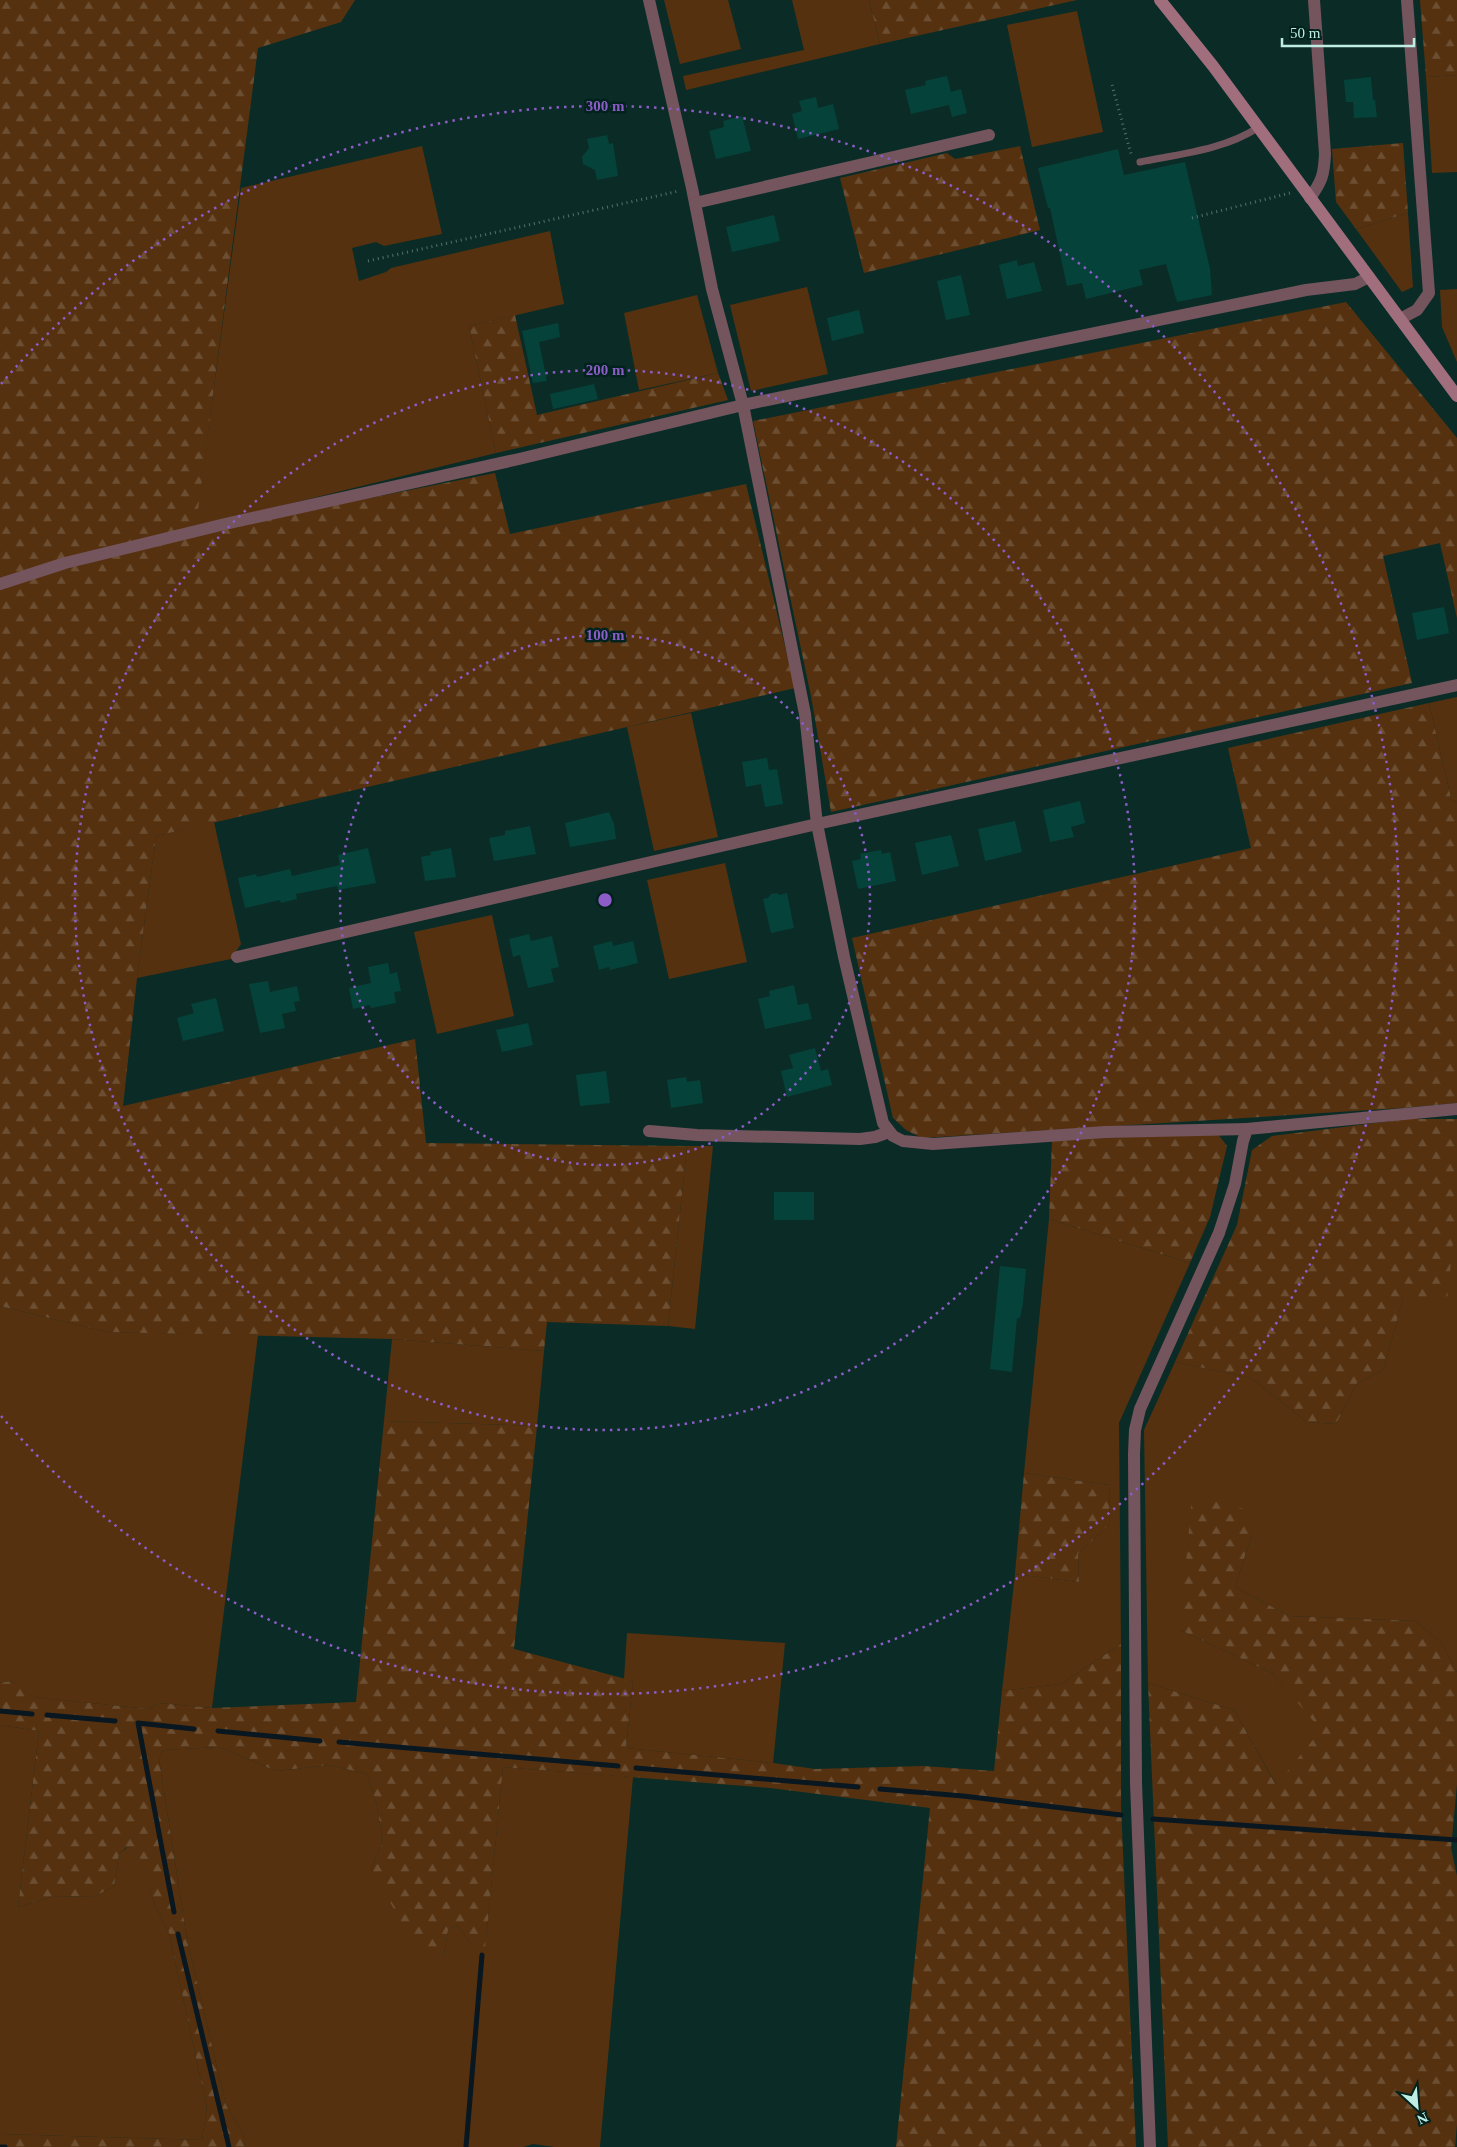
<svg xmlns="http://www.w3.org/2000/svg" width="1457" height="2147" font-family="Georgia,serif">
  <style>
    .grass { fill: #56310f }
    .forest { fill: url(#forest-firs) }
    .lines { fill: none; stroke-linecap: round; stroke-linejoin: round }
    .stream { stroke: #091720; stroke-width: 5 }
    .building { fill: #05423a }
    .path { stroke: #4e746d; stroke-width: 3; stroke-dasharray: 1 4; stroke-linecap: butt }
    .lane { stroke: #74545d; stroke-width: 7 }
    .street { stroke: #74545d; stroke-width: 12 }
    .secondary { stroke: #a06e7d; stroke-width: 12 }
    .ring { fill: none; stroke: #8c5cc8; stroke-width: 2.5; stroke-dasharray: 2.5 5 }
    .centre { fill: #8c5cc8; stroke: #01221d; stroke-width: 2.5 }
    .ring-label { font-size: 15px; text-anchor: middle; font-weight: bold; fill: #8c5cc8; stroke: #01221d; stroke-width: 5; stroke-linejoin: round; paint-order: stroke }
  </style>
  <defs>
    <pattern id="forest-firs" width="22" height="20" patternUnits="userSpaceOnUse" patternTransform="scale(1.25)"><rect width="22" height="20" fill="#56310f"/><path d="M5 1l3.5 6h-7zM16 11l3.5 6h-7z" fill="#6c4f32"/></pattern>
  </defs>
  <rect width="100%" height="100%" fill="#0b2c26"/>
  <g class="grass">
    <path d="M664 0H728L741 49 680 64Z"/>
    <path d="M792 0H869L880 44 686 90 683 76 804 50Z"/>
    <path d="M1077 11 1103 132 1032 147 1007 25Z"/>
    <path d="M1457 75V172L1432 173 1426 77Z"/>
    <path d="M422 146 442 234 384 246 376 242 352 248 359 281 386 272 391 268 550 231 564 304 469 326 496 453 195 527 241 188Z"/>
    <path d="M1408 213 1413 287 1402 292 1356 229Z"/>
    <path d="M807 287 828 374 751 391 730 305Z"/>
    <path d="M1457 289V362L1442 327 1440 290Z"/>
    <path d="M697 295 718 373 639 390 624 313Z"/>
    <path d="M1457 697V801L1452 802 1429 703Z"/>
    <path d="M691 713 718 837 654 851 627 727Z"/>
    <path d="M214 822 241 944 231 959 137 978 156 836Z"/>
    <path d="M725 863 747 962 669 979 647 880Z"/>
    <path d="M492 915 514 1016 437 1034 414 932Z"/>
    <path d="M687 1146H713L695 1329 668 1326Z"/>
    <path d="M1049 1219 1190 1263 1119 1423 1121 1644 1061 1684 1002 1691 1015 1574 1079 1582 1078 1554 1110 1524 1109 1485 1024 1473Z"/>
    <path d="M1455 1223H1457V1672L1441 1642 1415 1621 1289 1616 1235 1587 1252 1534 1180 1630 1272 1673 1322 1730 1277 1786 1234 1710 1148 1683 1144 1430 1175 1362 1251 1378 1307 1422 1336 1424 1357 1383 1383 1370 1403 1299Z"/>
    <path d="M0 1306 107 1332 258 1335 212 1708 159 1703 148 1709 33 1697 12 1681 0 1683Z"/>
    <path d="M392 1339 544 1351 537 1426 384 1421Z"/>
    <path d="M627 1633 785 1643 773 1763 626 1748 633 1681 624 1679Z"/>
    <path d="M0 1725 39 1731 18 1907 55 1896 94 1897 114 1886 119 1854 128 1847 138 1849 154 1903 169 1933 207 2108 202 2140 0 2134Z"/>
    <path d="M219 1747 276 1771 329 1765 367 1774 376 1802 383 1840 371 1870 444 1955 448 1930 457 1925 470 1942 485 1949 503 1767 633 1777 600 2147H555L533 2144 523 2147H245L243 2134 226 2105 187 1940 159 1759 163 1750Z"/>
  </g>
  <g class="forest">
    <path d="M0 0H355L341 22 258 48 195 533 495 473 510 534 746 484 795 688 156 836 137 978 123 1106 415 1039 426 1143 687 1146 668 1326 547 1322 544 1351 392 1339 107 1332 0 1306Z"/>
    <path d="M869 0H1077L880 44Z"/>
    <path d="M1420 0H1457V75L1426 77Z"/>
    <path d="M1403 143 1408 213 1356 229 1336 202 1332 149Z"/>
    <path d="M1020 146 1040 230 864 273 840 178 947 153 955 159Z"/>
    <path d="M1346 302 1457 438V618L1440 543 1383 556 1412 683 831 812 811 696 753 421Z"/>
    <path d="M515 315 537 415 718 373 728 400 496 453 469 326Z"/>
    <path d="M1429 703 1452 802 1457 801V1103L1402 1108 922 1138 906 1130 893 1118 852 938 1251 848 1228 748Z"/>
    <path d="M1407 1119H1457V1223H1455L1447 1301 1403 1299 1383 1370 1357 1383 1336 1424 1307 1422 1251 1378 1175 1362 1237 1225 1252 1150 1272 1136Z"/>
    <path d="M1217 1133 1227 1146 1210 1217 1190 1263 1049 1219 1052 1140Z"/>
    <path d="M384 1421 537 1426 514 1649 633 1681 626 1748 773 1763 815 1769 923 1766 994 1771 1002 1691 1061 1684 1121 1644V1806L1136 2147H896L930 1808 770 1788 503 1767 485 1950 470 1942 457 1925 448 1930 444 1955 420 1953 371 1870 383 1840 376 1802 367 1774 329 1765 276 1771 219 1747 163 1750 159 1759 187 1940 226 2105 243 2134 245 2147H0V2134L202 2140 207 2108 169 1933 154 1903 137 1849 127 1847 119 1854 114 1886 94 1897 55 1896 18 1907 39 1731 0 1725V1683L12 1681 34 1697 148 1709 159 1703 212 1708 356 1702Z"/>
    <path d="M1024 1473 1109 1485 1110 1524 1078 1554 1079 1582 1015 1574Z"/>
    <path d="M1192 1496 1244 1509 1252 1534 1235 1587 1289 1616 1415 1621 1441 1642 1457 1672V1784L1451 1848 1457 1876V2124L1455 2147H1168L1148 1683 1234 1710 1276 1785 1321 1730 1272 1673 1180 1630Z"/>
  </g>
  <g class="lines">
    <g class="stream">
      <path d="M0 1711 32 1714"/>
      <path d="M47 1715 115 1721"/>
      <path d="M218 1731 320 1741"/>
      <path d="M339 1742 618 1766"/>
      <path d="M636 1768 858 1787"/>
      <path d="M880 1789 963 1796 1121 1815"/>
      <path d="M1153 1819 1457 1840"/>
      <path d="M174 1912 138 1723 194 1729"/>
      <path d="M178 1934 229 2147"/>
      <path d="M0 2147H5"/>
      <path d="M466 2147 482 1955"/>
    </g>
  </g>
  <g class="building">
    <path d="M947 76 951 92 961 89 967 113 952 117 949 105 911 114 905 90 926 85 925 81Z"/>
    <path d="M1371 77 1373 100H1375L1377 117 1354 118 1353 102H1346L1344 80Z"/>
    <path d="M816 97 818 108 833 104 839 129 798 139 792 114 802 111 799 101Z"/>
    <path d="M742 116 751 151 716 159 709 131 724 127 723 121Z"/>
    <path d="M607 135 609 144 613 143 618 176 597 180 595 170 583 164 582 157 589 148 587 139Z"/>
    <path d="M1118 149 1124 175 1185 162 1210 269 1212 295 1177 302 1166 264 1139 270 1143 285 1086 299 1082 283 1067 286 1050 208H1048L1038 168Z"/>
    <path d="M774 215 780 241 732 252 726 227Z"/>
    <path d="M1017 260 1018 266 1034 262 1042 291 1007 299 999 265Z"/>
    <path d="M961 275 970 315 946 320 937 281Z"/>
    <path d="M859 310 864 333 832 341 827 318Z"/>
    <path d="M558 323 560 337 539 342 547 381 533 383 522 331Z"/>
    <path d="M594 384 598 399 553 409 550 394Z"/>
    <path d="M1444 607 1449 633 1417 640 1412 613Z"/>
    <path d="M767 758 769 770 777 769 783 804 765 807 761 784 746 787 742 762Z"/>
    <path d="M1080 801 1085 823 1071 827 1074 837 1050 842 1043 810Z"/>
    <path d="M609 812 614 824 616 839 570 847 565 823Z"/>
    <path d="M1015 821 1022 852 985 861 978 829Z"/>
    <path d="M530 826 536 854 494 861 489 838 505 835V831Z"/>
    <path d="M951 835 959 866 922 875 915 843Z"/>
    <path d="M368 848 376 883 338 890 337 886 296 894 297 899 281 903 280 900 245 908 238 878 256 874 257 877 290 869 292 876 340 865 338 855Z"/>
    <path d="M451 848 456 877 425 881 421 857 431 855 430 852Z"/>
    <path d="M881 850 882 854 890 852 896 881 858 889 852 861 861 859 860 854Z"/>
    <path d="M777 893 779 895 787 893 794 928 771 933 763 899 768 898 771 894Z"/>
    <path d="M529 934 531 941 552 936 559 967 551 969 554 982 528 988 520 955 513 957 509 939Z"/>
    <path d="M612 941 613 946 633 941 638 963 610 970 609 967 599 970 593 946Z"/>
    <path d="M388 963 390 974 397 972 401 991 394 992 396 1003 371 1008 370 1005 353 1009 349 988 371 983 368 967Z"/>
    <path d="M268 981 270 992 297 986 300 1001 294 1002 296 1011 282 1014 285 1028 260 1033 249 984Z"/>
    <path d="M794 985 798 1005 808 1003 812 1019 765 1029 758 999 770 996 769 991Z"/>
    <path d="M216 998 224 1031 183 1041 177 1018 194 1013 191 1004Z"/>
    <path d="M528 1023 533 1045 502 1052 496 1030Z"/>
    <path d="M815 1048 821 1071 828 1069 832 1085 787 1097 781 1071 793 1068 789 1055Z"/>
    <path d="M606 1071 610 1103 580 1106 576 1075Z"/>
    <path d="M686 1077 687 1082 700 1080 703 1103 671 1108 667 1080Z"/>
    <rect x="774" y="1192" width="40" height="28"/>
    <path d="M1000 1266 1026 1269 1023 1303 1020 1318H1017L1012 1372 990 1369Z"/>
  </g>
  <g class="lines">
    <g class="path">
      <path d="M1112 85 1131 154"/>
      <path d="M1192 218 1290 193"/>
      <path d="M368 261 679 191"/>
    </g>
    <path class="lane" d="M1140 162C1180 154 1224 150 1259 127"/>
    <g class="street">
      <path d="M649 0 692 188 712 289 743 405 805 714 817 824 844 957 883 1123 893 1136 903 1141 933 1144 1105 1132 1247 1129"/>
      <path d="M1310 198C1322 181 1324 175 1325 154L1314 0"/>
      <path d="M695 203 989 135"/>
      <path d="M1400 319 1417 310 1429 293 1407 0"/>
      <path d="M0 584 65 563 225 524 519 459 743 405 1306 290 1355 284 1369 277"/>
      <path d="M237 957 817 824 1457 685"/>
      <path d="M649 1131 697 1135 860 1139 875 1137 889 1132"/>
      <path d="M1150 2147 1136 1783 1134 1454 1135 1430 1140 1409 1219 1233 1235 1184 1243 1141 1247 1129 1457 1109"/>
    </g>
    <path class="secondary" d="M1160 0 1213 66 1457 396"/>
  </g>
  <g class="ring">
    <circle cx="605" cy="900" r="265"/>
    <circle cx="605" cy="900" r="530"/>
    <path d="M1 384A794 794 0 1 1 1 1416"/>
  </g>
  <circle cx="605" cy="900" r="8" class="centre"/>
  <g class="ring-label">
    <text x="605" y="111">300 m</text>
    <text x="605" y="375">200 m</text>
    <text x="605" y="640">100 m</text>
  </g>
  <g transform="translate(1417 2107) rotate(154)" stroke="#01221d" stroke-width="4" paint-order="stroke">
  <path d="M0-4L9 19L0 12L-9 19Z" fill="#bfede3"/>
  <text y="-8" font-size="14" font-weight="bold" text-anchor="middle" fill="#bfede3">N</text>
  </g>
  <path d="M1282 38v8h132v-8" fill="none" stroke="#bfede3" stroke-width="2.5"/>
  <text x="1290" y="38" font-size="15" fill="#bfede3" stroke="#01221d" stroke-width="4" paint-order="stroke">50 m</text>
</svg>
